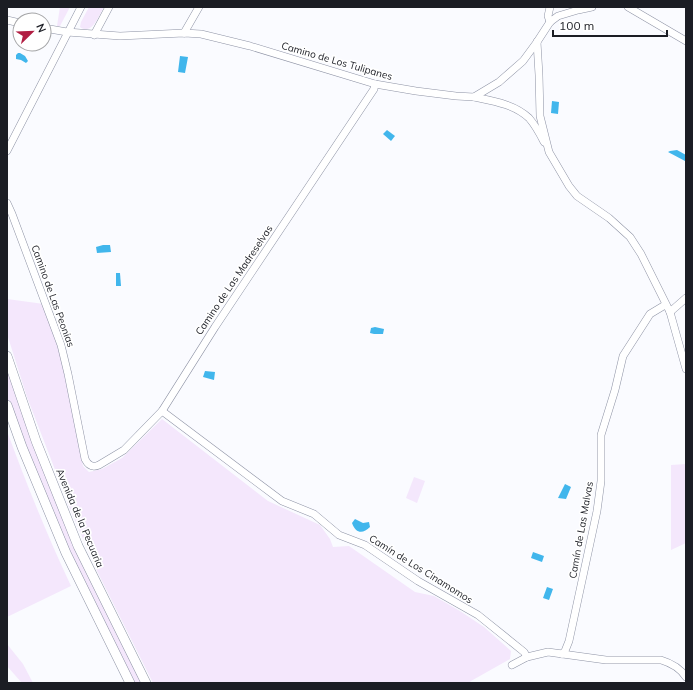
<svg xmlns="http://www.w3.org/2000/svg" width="693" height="690" font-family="Mulish,sans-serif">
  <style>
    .green { fill: #f4e7fc }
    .water { fill: #41b6ec }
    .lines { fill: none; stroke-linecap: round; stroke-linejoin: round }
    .minor-casing { stroke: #8e93a5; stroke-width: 8 }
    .tertiary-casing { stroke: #8e93a5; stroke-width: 10 }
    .minor { stroke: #fff; stroke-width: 7 }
    .tertiary { stroke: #fff; stroke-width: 9 }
    .labels { text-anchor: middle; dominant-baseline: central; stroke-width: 3.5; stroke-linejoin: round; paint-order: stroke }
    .street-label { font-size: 10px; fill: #1b1d24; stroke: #fff }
  </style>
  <rect width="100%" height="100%" fill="#fafbff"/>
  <g class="green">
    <path d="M60 7H70L60 26H57Z"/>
    <path d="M89 7H104C99 15 92 36 80 27L81 22Z"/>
    <path d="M7 299 44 304 57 342 64 370 83 466 89 472 102 469 122 458 162 419 268 501 320 525 330 539 333 547 349 546 415 592 434 596 460 611 484 627 511 651 510 659 471 681 469 683H153L97 571 67 502 71 500 67 492 64 493 27 397 7 334Z"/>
    <path d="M7 356 78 546 146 683H130L66 553 7 405Z"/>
    <path d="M7 431C26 483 47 535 71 586L7 617Z"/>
    <path d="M686 464V543L671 550V465Z"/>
    <path d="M414 477 425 481 417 503 406 498Z"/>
    <path d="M7 644 23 664 33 683H22L7 666Z"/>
  </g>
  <g class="water">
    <path d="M18 53H20L25 56 28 61 26 63 21 60 16 59V55Z"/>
    <path d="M180 56 188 57 185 73 178 72Z"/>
    <path d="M552 101 559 102 558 114 551 113Z"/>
    <path d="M387 130 395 136 391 141 383 134Z"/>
    <path d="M677 150 686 155V159L685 161 668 152 670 151Z"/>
    <path d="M103 245H110L111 252 97 253 96 247Z"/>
    <path d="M116 273H120L121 286H116Z"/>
    <path d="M375 327 384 329 383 334H374L370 333 371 328Z"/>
    <path d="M205 371 215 372 214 380 203 377Z"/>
    <path d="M565 484 571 487 566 499 558 498Z"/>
    <path d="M355 519 363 523 369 522 370 527C363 534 356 534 352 523Z"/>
    <path d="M533 552 544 556 542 562 531 558Z"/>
    <path d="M547 587 553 589 549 600 543 598Z"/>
  </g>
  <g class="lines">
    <g class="minor-casing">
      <g id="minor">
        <path d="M550 7 548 16 550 22"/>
        <path d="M628 7 686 41"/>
        <path d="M7 20 20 23"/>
        <path d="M44 28 67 32 120 36 184 33 201 34 250 46 375 84 416 91 456 96 474 97 499 82 523 61 537 42 550 22 558 16 578 10 592 7"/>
        <path d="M184 33 199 7"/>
        <path d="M94 35 109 7"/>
        <path d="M537 42 539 75 540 116 549 152 569 186 577 196 609 218 630 237 641 254 670 312 686 369"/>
        <path d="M474 97C493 101 514 104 529 118 535 125 540 134 544 142"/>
        <path d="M7 151 81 7"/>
        <path d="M7 203 12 214 61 345 68 374 85 459C88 465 92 468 99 465L124 450 162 411 215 327 374 89 375 84"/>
        <path d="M670 312 686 298"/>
        <path d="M162 411 282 501 314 514 339 535 365 545 418 581 478 615 524 652 527 657"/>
        <path d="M562 654 565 651 569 641 597 511 601 481V435L615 390 623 356 650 314 665 305"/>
        <path d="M512 665 527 657 548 652 606 660H661C671 663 680 668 686 677"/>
      </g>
    </g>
    <g class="tertiary-casing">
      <g id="tertiary">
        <path d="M7 356 36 441 78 546 146 683"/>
        <path d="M7 405 22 447 66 553 130 683"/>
      </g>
    </g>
    <use href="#minor" class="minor"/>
    <use href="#tertiary" class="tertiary"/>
  </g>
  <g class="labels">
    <g class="street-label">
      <text transform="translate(337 61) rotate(16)">Camino de Los Tulipanes</text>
      <text transform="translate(234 280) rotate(-56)">Camino de Las Madreselvas</text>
      <text transform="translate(53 296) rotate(70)">Camino de Las Peonias</text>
      <text transform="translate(80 518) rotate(67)">Avenida de la Pecuaria</text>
      <text transform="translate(581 530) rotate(-80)">Camín de Las Malvas</text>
      <text transform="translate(421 569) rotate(32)">Camín de Los Cinamomos</text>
    </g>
  </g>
  <rect width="693" height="690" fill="none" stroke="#1b1d24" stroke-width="16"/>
  <g transform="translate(32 32) rotate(67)"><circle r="19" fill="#ffffff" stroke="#a4a5a7"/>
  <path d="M0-3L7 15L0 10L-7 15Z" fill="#b11e43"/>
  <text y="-6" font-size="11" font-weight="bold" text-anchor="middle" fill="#1b1d24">N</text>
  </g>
  <path d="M553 30v6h114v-6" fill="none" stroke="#1b1d24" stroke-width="2"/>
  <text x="559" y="30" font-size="12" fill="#1b1d24" stroke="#ffffff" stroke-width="3" paint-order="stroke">100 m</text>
</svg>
